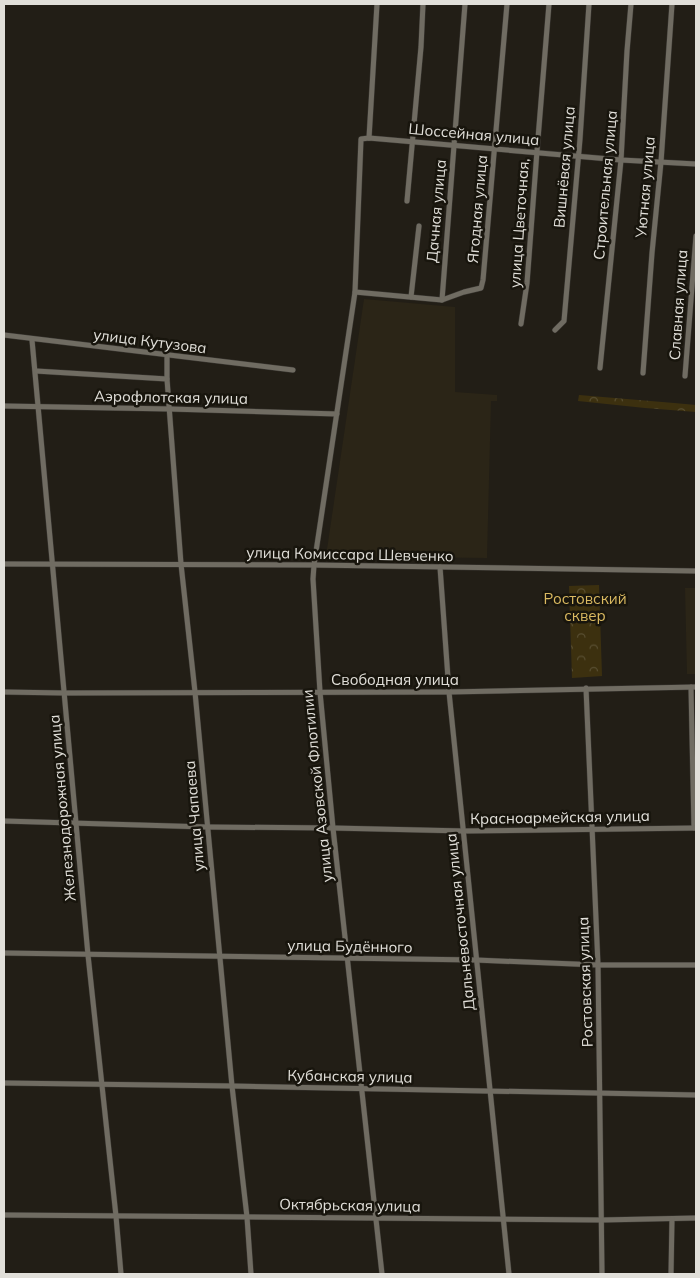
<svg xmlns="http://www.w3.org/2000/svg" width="700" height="1278" font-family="Mulish,sans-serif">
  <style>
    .built { fill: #2b2517 }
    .forest { fill: url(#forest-crowns) }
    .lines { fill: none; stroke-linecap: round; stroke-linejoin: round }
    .minor-casing { stroke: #3a3732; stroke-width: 6 }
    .minor { stroke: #706c62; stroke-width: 5 }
    .labels { text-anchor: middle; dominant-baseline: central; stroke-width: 5; stroke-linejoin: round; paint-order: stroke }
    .street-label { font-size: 15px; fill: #e1dfd9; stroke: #18150d }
    .park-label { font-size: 15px; fill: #dbba61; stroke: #18150d }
  </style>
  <defs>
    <pattern id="forest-crowns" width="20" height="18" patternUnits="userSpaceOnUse" patternTransform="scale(1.25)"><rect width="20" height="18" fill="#3c300f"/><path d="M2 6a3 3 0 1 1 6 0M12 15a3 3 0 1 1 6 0" fill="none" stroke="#584e31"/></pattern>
  </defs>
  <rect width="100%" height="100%" fill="#221e16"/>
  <g class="built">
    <path d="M364 299 455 307V392L497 395V401H491L487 558 326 556Z"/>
    <path d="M685 588H696V674H687Z"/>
  </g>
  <g class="forest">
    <path d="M579 395 674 403 696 405V412L645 408 578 401Z"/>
    <path d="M599 585 602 676 572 678 569 586Z"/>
  </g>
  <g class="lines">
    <g class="minor-casing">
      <g id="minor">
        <path d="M369 138 377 4"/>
        <path d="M407 201 421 47 423 4"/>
        <path d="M355 292 442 300 464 292 481 288 483 280 507 4"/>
        <path d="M411 297 419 226"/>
        <path d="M442 300 465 4"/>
        <path d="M521 324 527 283 537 151 549 4"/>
        <path d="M555 330 564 321 580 139 589 4"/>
        <path d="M4 335 293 370"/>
        <path d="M32 340 88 955 116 1216 121 1274"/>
        <path d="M167 355V379L181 564 195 692 232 1086 247 1217 251 1274"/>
        <path d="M600 368 621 160 627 51 631 4"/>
        <path d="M36 371 167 379"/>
        <path d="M643 373 652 253 661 162 672 4"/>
        <path d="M685 376 696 236"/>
        <path d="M4 406 170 409 337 414"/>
        <path d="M4 564 314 565 696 571"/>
        <path d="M440 567 449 692 509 1274"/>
        <path d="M691 687 694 828"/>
        <path d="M586 688 598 965 602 1274"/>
        <path d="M4 692 64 693 449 692 696 687"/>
        <path d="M4 821 207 827 333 828 464 831 696 828"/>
        <path d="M4 953 476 960 598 965H696"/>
        <path d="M4 1083 232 1086 696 1095"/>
        <path d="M4 1215 602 1220 696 1218"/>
        <path d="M382 1274 333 828 320 692 313 579 314 565 355 292 361 139 369 138 621 160 696 164"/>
        <path d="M671 1274 672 1219"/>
      </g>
    </g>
    <use href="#minor" class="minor"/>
  </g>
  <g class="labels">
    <g class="street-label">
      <text transform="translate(474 134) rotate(5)">Шоссейная улица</text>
      <text transform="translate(564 167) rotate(-85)">Вишнёвая улица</text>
      <text transform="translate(605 185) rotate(-85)">Строительная улица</text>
      <text transform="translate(645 187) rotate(-85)">Уютная улица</text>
      <text transform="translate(477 209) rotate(-85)">Ягодная улица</text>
      <text transform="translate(436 211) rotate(-85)">Дачная улица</text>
      <text transform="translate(519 223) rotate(-86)">улица Цветочная,</text>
      <text transform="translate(678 305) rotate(-86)">Славная улица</text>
      <text transform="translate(150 341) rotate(7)">улица Кутузова</text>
      <text transform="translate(171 397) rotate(1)">Аэрофлотская улица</text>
      <text transform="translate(350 554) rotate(1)">улица Комиссара Шевченко</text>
      <text x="395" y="679">Свободная улица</text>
      <text transform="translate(317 786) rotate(-96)">улица Азовской Флотилии</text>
      <text transform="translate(62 808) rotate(-95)">Железнодорожная улица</text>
      <text transform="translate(194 816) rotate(-95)">улица Чапаева</text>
      <text transform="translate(560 817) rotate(-1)">Красноармейская улица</text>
      <text transform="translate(460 922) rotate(-96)">Дальневосточная улица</text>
      <text transform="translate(350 946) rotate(1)">улица Будённого</text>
      <text transform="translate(585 982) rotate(-92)">Ростовская улица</text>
      <text transform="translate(350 1076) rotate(1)">Кубанская улица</text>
      <text transform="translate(350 1205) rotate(1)">Октябрьская улица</text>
    </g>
    <g class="park-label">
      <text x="585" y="598">Ростовский<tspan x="585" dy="17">сквер</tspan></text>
    </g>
  </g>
  <rect width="700" height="1278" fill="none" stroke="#e1dfd9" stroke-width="10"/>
</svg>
